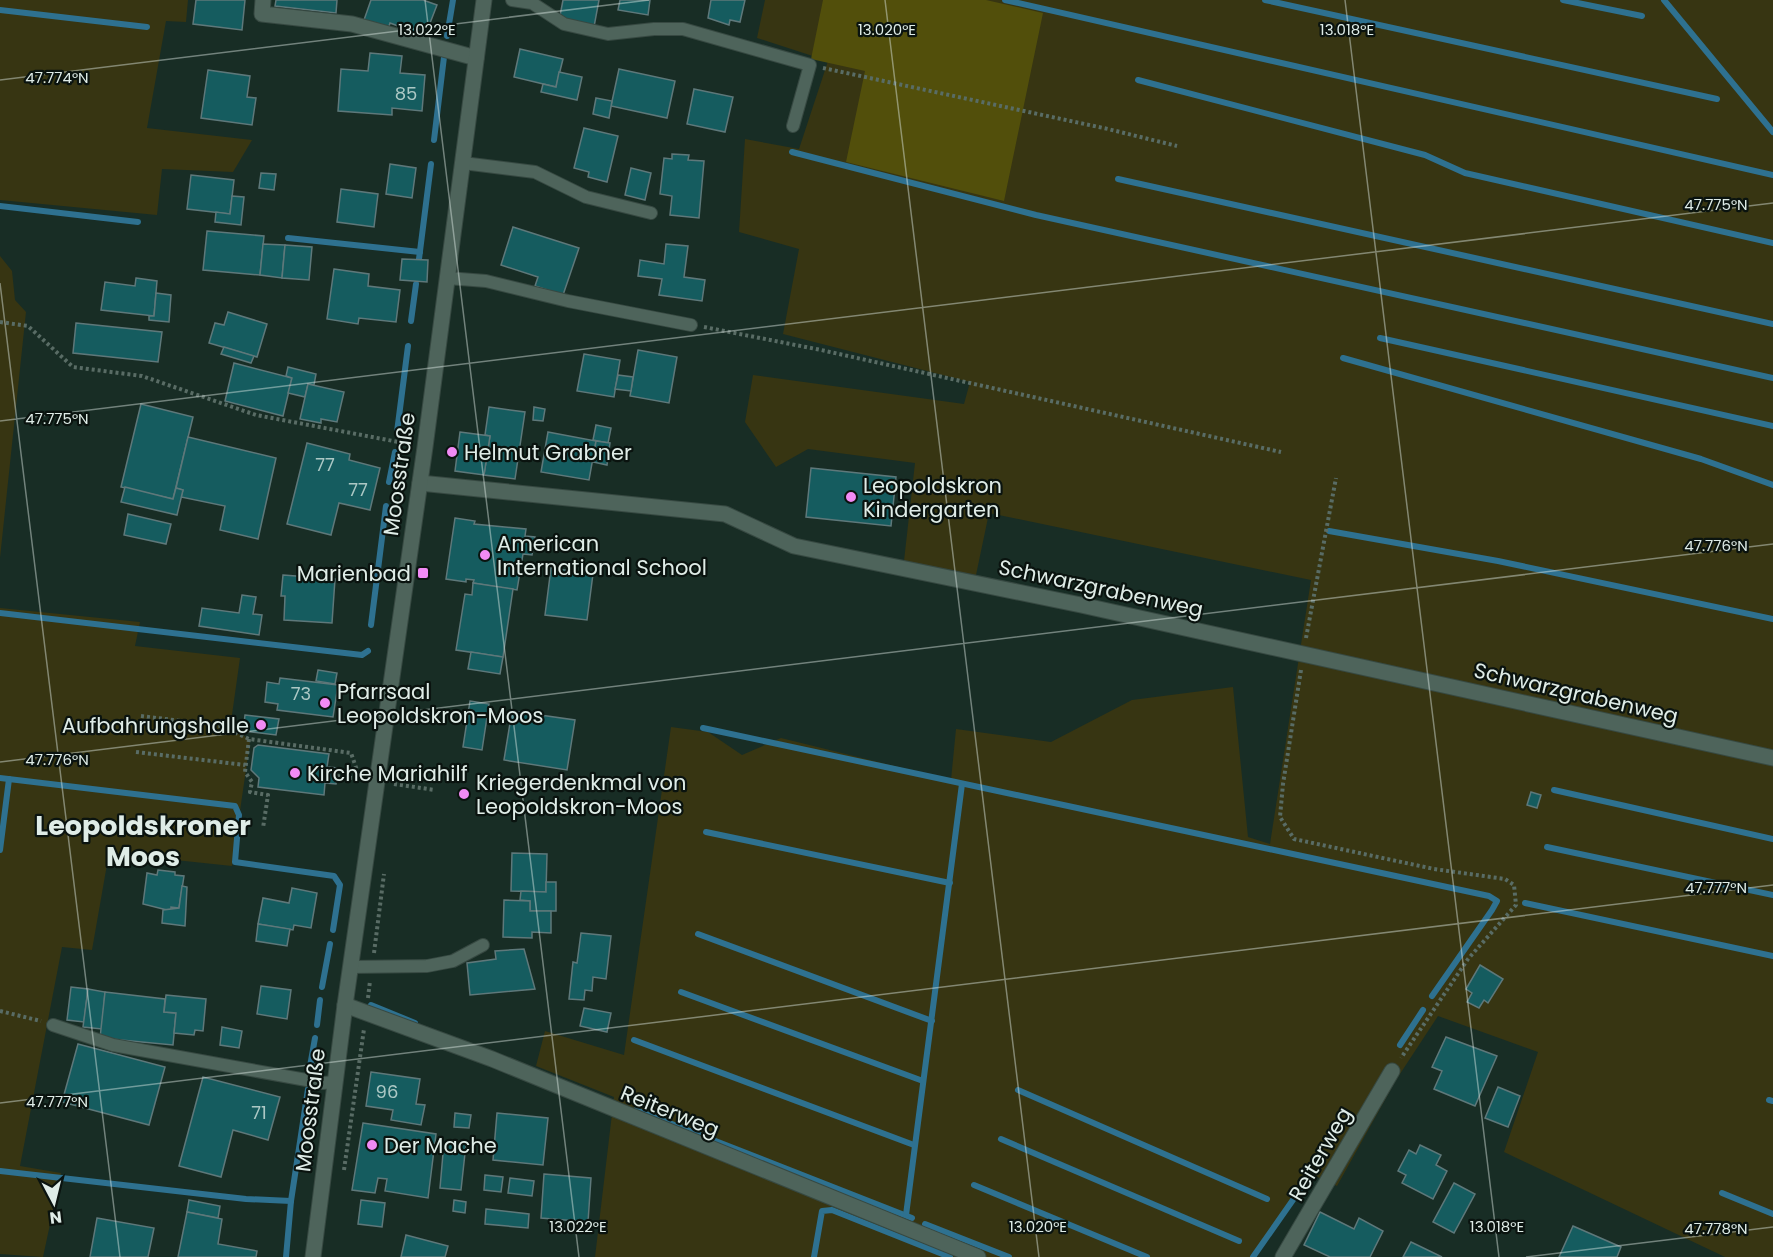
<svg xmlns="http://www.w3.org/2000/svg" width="1773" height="1257" font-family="Poppins,sans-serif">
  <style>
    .green { fill: #373512 }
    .forest { fill: #524f0b }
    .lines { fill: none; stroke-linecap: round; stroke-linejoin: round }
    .stream { stroke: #2e7190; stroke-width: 6 }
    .building { fill: #155c5f; stroke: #5e787a; stroke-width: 1.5 }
    .lane-casing { stroke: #374942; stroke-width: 14 }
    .street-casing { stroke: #374942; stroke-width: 17 }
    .secondary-casing { stroke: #374942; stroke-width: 17 }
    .path { stroke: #596c65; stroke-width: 4; stroke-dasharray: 3 3; stroke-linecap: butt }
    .lane { stroke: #4e645b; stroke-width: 12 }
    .street { stroke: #4e645b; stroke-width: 15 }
    .secondary { stroke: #4e645b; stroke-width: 15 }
    .ticks { fill: none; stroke: #dfece7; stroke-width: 1.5; stroke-opacity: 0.45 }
    .poi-dot { fill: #f18af4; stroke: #0a130f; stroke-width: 2 }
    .labels { text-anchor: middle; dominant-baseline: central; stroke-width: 4.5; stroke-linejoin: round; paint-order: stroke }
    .number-label { font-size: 18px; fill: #acc8c5 }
    .poi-label { font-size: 21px; fill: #dfece7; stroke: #0a130f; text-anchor: start }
    .street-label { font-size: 21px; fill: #dfece7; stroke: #0a130f }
    .district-label { font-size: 27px; font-weight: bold; fill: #dfece7; stroke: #0a130f }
    .ticks-label { font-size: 15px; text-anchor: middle; fill: #dfece7; stroke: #0a130f; stroke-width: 4.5; stroke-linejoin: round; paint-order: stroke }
  </style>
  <rect width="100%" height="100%" fill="#182d25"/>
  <g class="green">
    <path d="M0 0H188L186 22 166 21 147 128 252 140 233 172 162 169 157 215 0 200Z"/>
    <path d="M765 0H1773V1257H1725L1504 1152 1538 1052 1438 1016 1396 1080 1337 1186 1313 1175 1256 1257H595L614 1097 536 1066 545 1031 624 1055 671 727 708 732 742 755 781 738 951 780 956 729 1051 742 1132 700 1233 687 1248 837 1270 844 1311 580 989 513 976 575 904 561 915 463 808 449 776 467 745 422 753 375 964 404 970 382 783 334 799 249 739 232 745 139 799 149 828 61 757 38Z"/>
    <path d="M0 256 12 271 15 300 26 312 0 558Z"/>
    <path d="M0 608 140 622 135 646 240 658 231 722 250 742 232 866 109 853 92 950 62 947 20 1166 61 1173 43 1257 0 1254Z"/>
  </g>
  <path class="forest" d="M823 0H986L1043 13 1004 201 846 162 865 71 811 59Z"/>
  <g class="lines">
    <g class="stream">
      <path d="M1005 0 1773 175"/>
      <path d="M1265 0 1717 99"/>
      <path d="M1563 0 1642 16"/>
      <path d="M1664 0 1773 132"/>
      <path d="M0 10 147 27"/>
      <path d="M447 36 453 0"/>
      <path d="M1138 80 1425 155 1465 173 1773 243"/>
      <path d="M434 140 444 57"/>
      <path d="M792 152 1036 215 1773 378"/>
      <path d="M1118 179 1773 324"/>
      <path d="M0 206 138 222"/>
      <path d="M288 238 420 252"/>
      <path d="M419 259 431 164"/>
      <path d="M411 321 416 284"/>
      <path d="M1380 338 1773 426"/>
      <path d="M1343 358 1701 459 1773 485"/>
      <path d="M397 432 408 346"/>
      <path d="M389 482 395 452"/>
      <path d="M1329 531 1498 561 1773 619"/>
      <path d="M0 613 362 655 368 651"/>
      <path d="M371 625 386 506"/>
      <path d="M703 728 1489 896 1497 901 1492 910 1432 996"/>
      <path d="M0 778 235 806 239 815 235 862 334 876 340 885 333 930"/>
      <path d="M1554 790 1773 839"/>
      <path d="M706 832 950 883"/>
      <path d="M1547 847 1773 895"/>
      <path d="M0 850 9 779"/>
      <path d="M1525 903 1773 956"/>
      <path d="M698 934 932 1021"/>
      <path d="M322 987 330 944"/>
      <path d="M681 992 923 1081"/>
      <path d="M371 1005 415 1023"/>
      <path d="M317 1025 320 1000"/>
      <path d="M634 1040 914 1145"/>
      <path d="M1400 1045 1423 1010"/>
      <path d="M309 1072 315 1038"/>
      <path d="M1018 1090 1267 1199"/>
      <path d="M1769 1100 1773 1101"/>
      <path d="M636 1110 912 1218"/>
      <path d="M1001 1139 1239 1241"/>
      <path d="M0 1171 246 1199 291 1201"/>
      <path d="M974 1185 1147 1257"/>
      <path d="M1722 1193 1773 1214"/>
      <path d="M906 1215 962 784"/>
      <path d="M925 1224 1009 1257"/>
      <path d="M286 1257 291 1201 308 1089"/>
      <path d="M814 1257 822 1211 832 1210 950 1257"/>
      <path d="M1253 1257 1309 1177"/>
    </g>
  </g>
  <g class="building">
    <path d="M196 0H245L242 30 193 24Z"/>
    <path d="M276 0H337L336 13 275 6Z"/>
    <path d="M371 0H423L437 5 425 36 390 23 388 29 364 20Z"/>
    <path d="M563 0H599L594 27 559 21Z"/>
    <path d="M620 0H650L648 15 618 10Z"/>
    <path d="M711 0H745L740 22 730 20 729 25 708 18Z"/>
    <path d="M520 49 563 59 556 87 514 77Z"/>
    <path d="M370 53 402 56 400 73 425 75 422 111 392 108V115L338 111 341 69 368 71Z"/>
    <path d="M619 69 675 81 667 118 611 106Z"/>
    <path d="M208 70 250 76 247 97 256 98 252 125 201 118Z"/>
    <path d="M559 72 582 77 577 100 541 92 543 84 556 87Z"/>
    <path d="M694 89 733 97 725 132 687 124Z"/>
    <path d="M596 98 612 101 609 118 593 114Z"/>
    <path d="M584 128 618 136 607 182 588 177 589 172 574 168Z"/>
    <path d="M672 154 689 155 688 160 704 161 699 218 670 215 672 196 660 194 664 158 672 159Z"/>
    <path d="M390 164 416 168 412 198 386 194Z"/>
    <path d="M631 168 651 173 645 200 625 195Z"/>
    <path d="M261 173 276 174 274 190 259 188Z"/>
    <path d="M191 175 234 180 230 214 187 209Z"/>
    <path d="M341 189 378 194 374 227 337 222Z"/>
    <path d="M232 196 244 197 241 225 215 222 216 212 230 214Z"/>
    <path d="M513 227 579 248 563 295 535 286 538 277 501 265Z"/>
    <path d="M207 231 264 236 260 275 203 270Z"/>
    <path d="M263 244 285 245 282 278 260 275Z"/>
    <path d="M666 244 688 246 684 277 705 280 702 301 659 295 662 279 638 276 640 260 664 264Z"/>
    <path d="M285 245 312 247 309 280 282 278Z"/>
    <path d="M402 259 428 260 427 282 400 280Z"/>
    <path d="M334 269 369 274 368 286 400 290 396 322 359 318 358 324 327 319Z"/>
    <path d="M136 278 157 281 154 316 101 310 105 282 135 286Z"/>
    <path d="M156 293 171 295 169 322 149 320V316H154Z"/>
    <path d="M228 312 267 324 257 357 209 343 215 323 224 325Z"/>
    <path d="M76 323 162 332 158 362 73 353Z"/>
    <path d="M224 347 254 356 251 363 221 354Z"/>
    <path d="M638 350 677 357 669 403 630 396Z"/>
    <path d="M584 354 620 360 614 397 577 391Z"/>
    <path d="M234 363 292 378 283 416 225 401Z"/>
    <path d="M288 367 316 374 314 385 308 384 305 397 288 393 292 378 286 376Z"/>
    <path d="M618 375 633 377 631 391 615 389Z"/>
    <path d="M308 384 344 392 337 422 321 419V423L300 419Z"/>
    <path d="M141 404 193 417 173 499 121 487Z"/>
    <path d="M489 407 525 412 515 479 484 475 490 436 485 435Z"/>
    <path d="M534 407 545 409 543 421 533 420Z"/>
    <path d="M596 425 611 428 608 443 593 440Z"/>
    <path d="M460 432 490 436 484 475 455 471Z"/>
    <path d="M548 432 596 441 589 480 541 472Z"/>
    <path d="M188 437 276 458 258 539 220 530 225 506 181 497 183 490 176 488Z"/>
    <path d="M596 441 610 443 607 465 593 462Z"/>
    <path d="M307 443 350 454 349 460 380 468 370 510 339 503 331 535 287 524Z"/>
    <path d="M811 468 896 477 891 526 806 517Z"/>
    <path d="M125 487 173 499 176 488 183 490 177 515 121 502Z"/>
    <path d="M128 514 171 524 166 544 124 535Z"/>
    <path d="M455 518 475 521 474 524 526 529 525 536 535 537 532 555 523 554 517 590 473 583 474 580 466 579V582L446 579Z"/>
    <path d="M551 568 593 574 587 620 545 615Z"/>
    <path d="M283 575 335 579 332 623 284 620 285 596H281Z"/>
    <path d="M473 583 513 589 503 657 456 650 465 594 472 595Z"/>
    <path d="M242 595 256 597 253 614 262 615 259 635 199 626 202 608 239 613Z"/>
    <path d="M471 652 503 657 500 674 468 669Z"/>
    <path d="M318 670 337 673 335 684 316 681Z"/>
    <path d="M280 678 338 685 333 717 277 710 278 704 265 702 267 682 279 684Z"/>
    <path d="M470 701 489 704 482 750 463 747Z"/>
    <path d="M512 711 575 720 567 770 504 760Z"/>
    <path d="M245 715 279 719 276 735 243 731Z"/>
    <path d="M258 745 329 754 327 767 338 768 336 784 325 783 324 795 258 787 259 778 251 770 254 748Z"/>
    <path d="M1531 792 1541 795 1537 808 1527 805Z"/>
    <path d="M512 853 547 854 546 892 511 891Z"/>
    <path d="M158 870 175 872V875L184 876 179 908 171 907V911L143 904 147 873 157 875Z"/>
    <path d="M546 882H556V911H530V901L520 900 521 891 546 892Z"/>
    <path d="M182 886 187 887 185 926 162 923 163 910 179 908Z"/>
    <path d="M292 888 317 893 311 928 294 925 293 930 258 924 263 898 289 903Z"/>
    <path d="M504 900 530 901V911H551V933L532 932V938L503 937Z"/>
    <path d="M258 924 290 929 287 946 256 941Z"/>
    <path d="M581 933 611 936 606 979 593 977 592 991 585 990 584 1000 569 999 573 962 577 963Z"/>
    <path d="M524 949 535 989 470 995 467 963 496 959 495 951Z"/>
    <path d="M1480 965 1503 979 1488 1003 1484 1000 1479 1008 1467 1002 1472 993 1466 989Z"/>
    <path d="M261 986 291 990 287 1019 257 1014Z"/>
    <path d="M71 987 88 989 84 1022 67 1020Z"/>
    <path d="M88 989 105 992 102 1029 83 1027Z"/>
    <path d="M105 992 165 999 164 1012 176 1013 173 1045 100 1038Z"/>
    <path d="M166 995 206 999 203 1031 195 1030 194 1035 174 1033 176 1013 164 1012Z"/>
    <path d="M584 1008 611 1013 607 1032 580 1026Z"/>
    <path d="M222 1027 242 1031 239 1048 220 1045Z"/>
    <path d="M1446 1037 1497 1056 1475 1106 1434 1089 1442 1071 1432 1067Z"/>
    <path d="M78 1044 165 1067 149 1125 62 1102Z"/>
    <path d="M371 1072 420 1079 416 1104 425 1105 421 1125 391 1120 393 1110 366 1106Z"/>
    <path d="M203 1077 280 1097 268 1140 233 1130 221 1177 179 1166Z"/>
    <path d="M1498 1087 1520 1096 1508 1127 1485 1118Z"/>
    <path d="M455 1113 471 1115 469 1128 454 1127Z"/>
    <path d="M497 1113 548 1118 543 1165 493 1160Z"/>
    <path d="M363 1123 436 1134 428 1198 385 1191 387 1179 378 1178 375 1193 352 1190Z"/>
    <path d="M444 1142 466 1144 461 1190 440 1188Z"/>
    <path d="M1420 1145 1441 1155 1436 1165 1447 1171 1433 1199 1402 1183 1406 1175 1398 1171 1409 1150 1416 1154Z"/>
    <path d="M544 1174 591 1178 588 1222 541 1218Z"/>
    <path d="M485 1175 503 1177 501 1192 484 1190Z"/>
    <path d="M510 1178 534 1181 532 1196 508 1193Z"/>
    <path d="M1454 1183 1475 1194 1454 1233 1433 1222Z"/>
    <path d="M189 1200 220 1206 218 1218 187 1212Z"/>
    <path d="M361 1200 385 1203 382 1227 358 1224Z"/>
    <path d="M454 1200 466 1202 465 1213 453 1211Z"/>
    <path d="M486 1209 529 1214 528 1228 485 1224Z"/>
    <path d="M187 1212 222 1219 218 1244 257 1251 256 1257H178Z"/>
    <path d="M1320 1212 1354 1229 1359 1218 1383 1231 1370 1257H1330L1304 1245Z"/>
    <path d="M97 1218 154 1228 148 1257H90Z"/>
    <path d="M1573 1226 1621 1247 1617 1257H1559Z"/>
    <path d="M406 1235 448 1246 445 1257H401Z"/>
    <path d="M1411 1242 1442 1257H1403Z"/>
  </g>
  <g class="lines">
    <g class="lane-casing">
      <g id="lane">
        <path d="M512 0 532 3 564 24 608 34 654 29H683L810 65 793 126"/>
        <path d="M463 163 535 172 586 197 651 213"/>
        <path d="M447 278 486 281 568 301 691 325"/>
        <path d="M350 967 427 966 453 961 483 945"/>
        <path d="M53 1025 113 1045 323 1083 335 1082"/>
      </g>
    </g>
    <g class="street-casing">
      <g id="street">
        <path d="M263 0 262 14 352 24 476 58"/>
        <path d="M420 483 725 514 794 546 1081 605 1773 758"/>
        <path d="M345 1005 492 1059 978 1257"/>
        <path d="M1283 1257 1392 1071"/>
      </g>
    </g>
    <g class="secondary-casing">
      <path id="secondary" d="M313 1257 345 1005 425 447 484 0"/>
    </g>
    <g class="path">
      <path d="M823 68 1108 129 1177 146"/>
      <path d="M0 322 28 326 73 367 142 376 256 415 409 444"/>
      <path d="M704 327 821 350 1281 452"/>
      <path d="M1306 638 1336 478"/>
      <path d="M1301 670 1283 784 1280 817 1294 839 1434 869 1505 879 1514 885 1516 905 1468 959 1401 1058"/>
      <path d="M141 716 221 726 249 739 351 753 360 779"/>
      <path d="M249 739 245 772 252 782 250 792 268 795 263 828"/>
      <path d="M136 752 245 765"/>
      <path d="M337 776 360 779"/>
      <path d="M394 784 435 790"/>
      <path d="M374 953 384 874"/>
      <path d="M368 998 370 981"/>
      <path d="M0 1011 41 1021"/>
      <path d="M344 1170 364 1029"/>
    </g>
    <use href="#lane" class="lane"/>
    <use href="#street" class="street"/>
    <use href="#secondary" class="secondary"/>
  </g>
  <path class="ticks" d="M425 0 579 1257M885 0 1039 1257M1345 0 1499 1257M0 80 649 0M0 283 120 1257M0 421 1773 203M0 762 1773 544M0 1103 1773 885M1526 1257 1773 1227"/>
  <g class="poi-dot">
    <circle cx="452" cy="452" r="6"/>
    <circle cx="851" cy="497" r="6"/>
    <circle cx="485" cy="555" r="6"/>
    <rect x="417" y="567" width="12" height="12" rx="3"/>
    <circle cx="325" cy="703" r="6"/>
    <circle cx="261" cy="725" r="6"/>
    <circle cx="295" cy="773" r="6"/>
    <circle cx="464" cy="794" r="6"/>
    <circle cx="372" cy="1145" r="6"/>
  </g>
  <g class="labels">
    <g class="number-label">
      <text x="406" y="93">85</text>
      <text x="325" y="464">77</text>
      <text x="358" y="489">77</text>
      <text x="301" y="693">73</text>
      <text x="387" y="1091">96</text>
      <text x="259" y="1112">71</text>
    </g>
    <g class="poi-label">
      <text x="464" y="452">Helmut Grabner</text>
      <text x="863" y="485">Leopoldskron<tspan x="863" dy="24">Kindergarten</tspan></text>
      <text x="497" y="543">American<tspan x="497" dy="24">International School</tspan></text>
      <text x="411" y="573" text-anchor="end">Marienbad</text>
      <text x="337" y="691">Pfarrsaal<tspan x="337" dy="24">Leopoldskron-Moos</tspan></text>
      <text x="249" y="725" text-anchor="end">Aufbahrungshalle</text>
      <text x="307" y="773">Kirche Mariahilf</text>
      <text x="476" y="782">Kriegerdenkmal von<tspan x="476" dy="24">Leopoldskron-Moos</tspan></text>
      <text x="384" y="1145">Der Mache</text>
    </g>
    <g class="street-label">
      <text transform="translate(399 474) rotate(-82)">Moosstraße</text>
      <text transform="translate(1101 588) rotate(12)">Schwarzgrabenweg</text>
      <text transform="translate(1576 693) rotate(13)">Schwarzgrabenweg</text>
      <text transform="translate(310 1110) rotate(-83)">Moosstraße</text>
      <text transform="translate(670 1111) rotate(22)">Reiterweg</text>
      <text transform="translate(1320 1154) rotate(-60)">Reiterweg</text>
    </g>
    <g class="district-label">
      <text x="143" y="825">Leopoldskroner<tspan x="143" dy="31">Moos</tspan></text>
    </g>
  </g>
  <g class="ticks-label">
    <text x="427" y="35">13.022°E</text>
    <text x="887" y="35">13.020°E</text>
    <text x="1347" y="35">13.018°E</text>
    <text x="57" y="83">47.774°N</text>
    <text x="1716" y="210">47.775°N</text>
    <text x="57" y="424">47.775°N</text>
    <text x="1716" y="551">47.776°N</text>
    <text x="57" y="765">47.776°N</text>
    <text x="1716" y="893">47.777°N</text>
    <text x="57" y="1107">47.777°N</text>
    <text x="578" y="1232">13.022°E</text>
    <text x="1038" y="1232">13.020°E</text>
    <text x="1497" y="1232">13.018°E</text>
    <text x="1716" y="1234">47.778°N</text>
  </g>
  <g transform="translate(54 1203) rotate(173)" stroke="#0a130f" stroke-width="4.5" paint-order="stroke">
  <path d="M0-4.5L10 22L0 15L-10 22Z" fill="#dfece7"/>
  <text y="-9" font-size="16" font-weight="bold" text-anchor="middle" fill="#dfece7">N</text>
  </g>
</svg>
